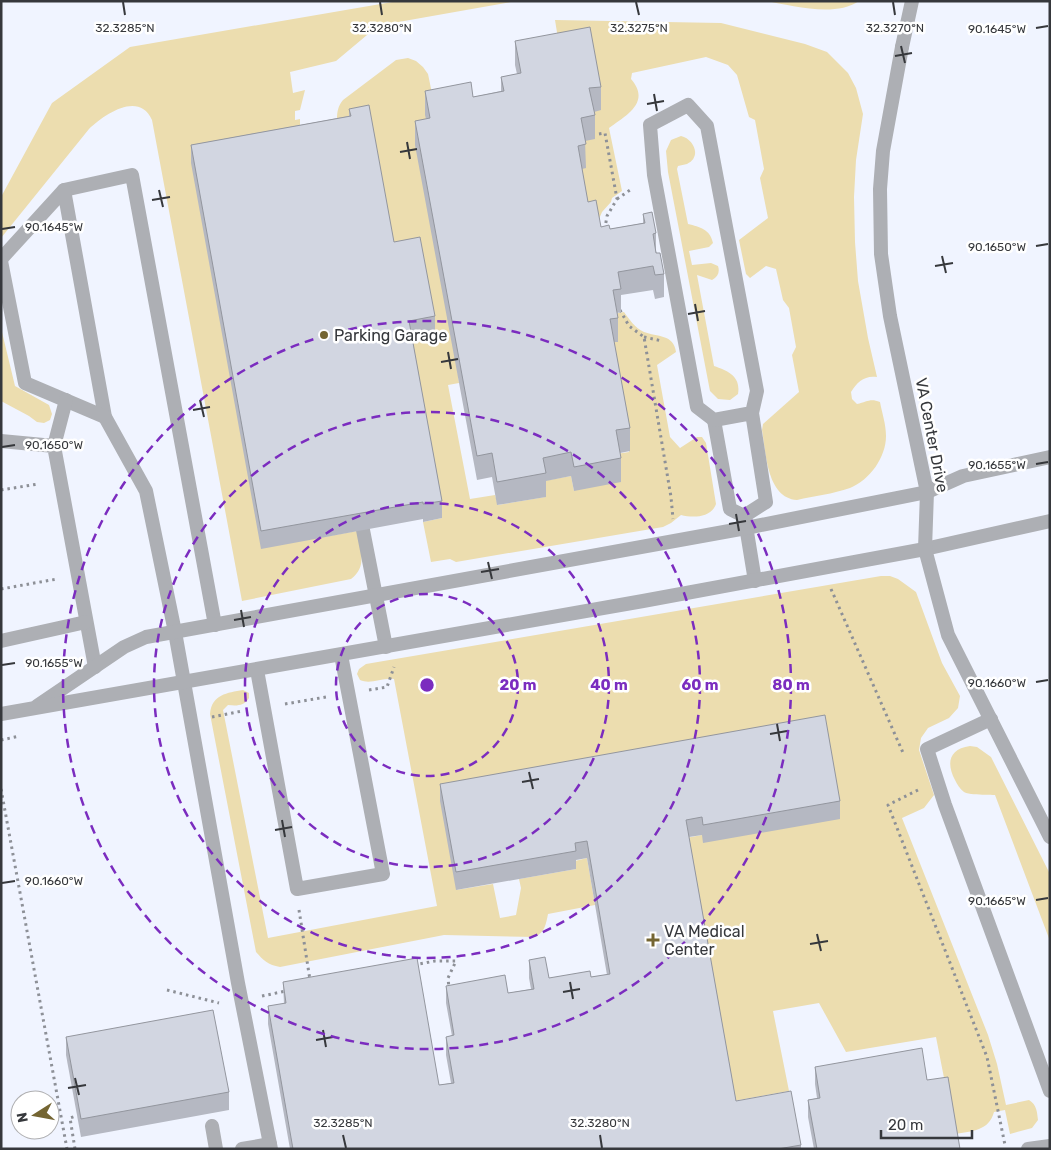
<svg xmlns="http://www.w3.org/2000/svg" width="1051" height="1150" font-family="Rubik,sans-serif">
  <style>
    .green { fill: #ecddaf }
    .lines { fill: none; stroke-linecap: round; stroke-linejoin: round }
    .path { stroke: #8d9097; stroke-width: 3; stroke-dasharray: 2.5 4; stroke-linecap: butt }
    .service { stroke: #adafb4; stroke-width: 14 }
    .minor { stroke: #adafb4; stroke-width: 14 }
    .wall { fill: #b5b8c2 }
    .building { fill: #d2d6e1; stroke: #93969e }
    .ticks { fill: none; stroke: #36383c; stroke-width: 2 }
    .ring { fill: none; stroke: #7b2cbf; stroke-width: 2.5; stroke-dasharray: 9 6 }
    .poi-dot { fill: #746532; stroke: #fff; stroke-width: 2 }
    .labels { text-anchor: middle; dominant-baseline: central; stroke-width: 5; stroke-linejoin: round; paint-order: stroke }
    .poi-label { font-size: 16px; fill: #36383c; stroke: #fff; text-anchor: start }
    .street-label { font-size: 16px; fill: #36383c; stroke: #fff }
    .ticks-label { font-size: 12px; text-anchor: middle; fill: #36383c; stroke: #fff; stroke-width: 5; stroke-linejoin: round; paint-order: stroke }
    .centre { fill: #7b2cbf; stroke: #fff; stroke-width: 2.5 }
    .ring-label { font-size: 15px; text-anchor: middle; font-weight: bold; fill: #7b2cbf; stroke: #fff; stroke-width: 5; stroke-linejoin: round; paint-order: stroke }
  </style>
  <rect width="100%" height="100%" fill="#f0f4ff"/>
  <g class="green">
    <path d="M398 1H517L387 24 373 30 336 61 290 72 293 93 305 90 300 110 295 111V120L300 119V126L261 548 357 531C360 550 368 566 351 579L242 601 152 120C139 91 105 114 89 129L1 238V197L52 103 130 47Z"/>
    <path d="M765 1H859C834 18 792 5 765 1Z"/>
    <path d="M555 20 721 23 805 44 827 52 848 73 856 88 863 114 856 160 854 197 855 242 858 281 868 338 877 377C865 375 857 382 851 392L852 399 857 404C867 402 870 398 880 402 882 413 886 424 886 436 886 457 870 480 850 488 833 494 814 496 797 500 767 498 766 453 762 430L763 424 799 392 792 355 796 347 789 308 783 300 776 269 766 266 750 278 746 274 739 240 768 218 760 178 764 169 755 120 749 117 737 75 728 65 706 57 632 73 631 79C651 102 627 115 609 128L622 191 612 198 611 202 602 212 599 219 588 226Z"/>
    <path d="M408 58 416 61 423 67 428 74 436 113 430 142 459 383 448 385 470 499 495 495 498 505 545 497 543 481 571 476 574 491 616 454 629 452 610 343 613 314 624 312C629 319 635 328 644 332 657 337 674 334 676 352L657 365 670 437 680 448 697 437H702L706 443 716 504C711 518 693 518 681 515L671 523 663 527 456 562 450 559 431 562 423 522 442 518 409 338 434 334 394 260 337 119C337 112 338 106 343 100L396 60Z"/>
    <path d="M681 136C694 139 702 157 687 164 684 165 681 165 678 166L677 169 688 224C700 227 710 229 713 243L709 247 689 251 692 265 711 263 718 266C720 272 718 277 712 280L697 275 714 366C728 371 741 376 738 394L730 400 718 399 710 391 668 172 666 151 671 140Z"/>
    <path d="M1 328 15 386 49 405 52 414 50 420 44 423 37 422 29 416 1 401Z"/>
    <path d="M881 576H890L898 579 916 592 942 663 960 696 958 708 949 718 928 728 921 738 919 750 934 795 924 808 902 818 988 1035 997 1064 1006 1105 1029 1100C1037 1105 1037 1112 1038 1120L1032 1128 1010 1134 1005 1110 994 1112C989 1131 972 1131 955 1134L936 1037 846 1052 819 1003 773 1011 789 1091 733 1101 686 838 702 835 824 733 456 890 493 884 500 918 516 915 521 888 519 879 576 869 575 861 587 858 595 905 548 914C546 924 545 932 535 937L444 935 280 967C268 965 263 960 256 952L210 714C212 694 227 693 243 690L249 693V698C244 706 237 706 228 705L223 710 268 938 437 906 394 679C382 677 371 685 360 680L357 674 359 669 366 664Z"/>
    <path d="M970 746 977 747 991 757 1050 874V941L995 795C987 794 972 796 964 792 960 789 957 784 955 780 946 763 949 749 970 746Z"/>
  </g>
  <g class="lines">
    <g class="path">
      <path d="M599 134 605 133 617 199 607 216 605 228"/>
      <path d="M617 199 633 188"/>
      <path d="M620 310 629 326 644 337 671 497 673 519"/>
      <path d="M644 337 662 341"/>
      <path d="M1 490 38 484"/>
      <path d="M1 589 57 579"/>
      <path d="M831 589 904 755"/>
      <path d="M369 690 387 687 394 667"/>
      <path d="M285 704 326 697"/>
      <path d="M212 717 242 711"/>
      <path d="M1 740 20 736"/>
      <path d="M1 789 67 1149"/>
      <path d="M918 790 888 805 987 1057 1005 1145"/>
      <path d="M299 910 310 980"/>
      <path d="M414 965 435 961H456L448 978 449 988"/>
      <path d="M167 990 219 1003"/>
      <path d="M262 996 286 991"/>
      <path d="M75 1149 70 1118 76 1116"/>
    </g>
    <g class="service">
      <path d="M902 47 912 1"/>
      <path d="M64 190 132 175 215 625"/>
      <path d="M1 259 64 190 105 417 146 491 175 632 238 983 271 1149"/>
      <path d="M1 261 25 383 105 417"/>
      <path d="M714 420 730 509 744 516"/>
      <path d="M1 441 54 446 95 667"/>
      <path d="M54 446 66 400"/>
      <path d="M744 516 766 502 752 413 757 391 707 126 688 105 650 125 654 175 697 407 714 420 752 413"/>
      <path d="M745 520 755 581"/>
      <path d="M363 530 386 647"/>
      <path d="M1 641 86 622"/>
      <path d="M257 670 297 889 383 874 341 655"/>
      <path d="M37 706 124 647 146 637 746 528 927 492 963 476 1050 457"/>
      <path d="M1 714 643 601 925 549 1050 521"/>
      <path d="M991 719 927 749 945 805 1050 1091"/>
      <path d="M212 1126 216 1149"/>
      <path d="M242 1149 270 1144"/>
      <path d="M1028 1149 1050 1146"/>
    </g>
    <path class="minor" d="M902 47 883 151 880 189 881 254 890 316 927 492 925 549 948 635 1050 837"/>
  </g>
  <g class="wall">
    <path d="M515 41 601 87V110L594 112 595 115V139L585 141 586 168 582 169 588 202 601 227 610 229 643 223V214L656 233V251L664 274V297L655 299 653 290 621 295V312L617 313 618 318V342H614L630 428V451L620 453 621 458V482L574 491 571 476 546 481V497L497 505 492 477 477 480 415 145V121L426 119 425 115V91L473 97 501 91V77L517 74 515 65Z"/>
    <path d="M349 109 394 242 435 316V334L412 338 442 501V518L423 522V519L261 549 191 163V145L349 116Z"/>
    <path d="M440 784 840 801V819L703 843 702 835 689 837 736 1101 801 1145V1149H290L268 1024V1006L284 1004 283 982 439 1085 451 1083 446 1055V1037L452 1036 446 1003V986L508 993 531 989 529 978V960L549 978 591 977 607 975 587 858 576 860V869L456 890 440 801Z"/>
    <path d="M66 1037 229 1092V1110L81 1137 66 1055Z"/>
    <path d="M815 1067 927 1080 960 1149H814L808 1117V1100L817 1098 815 1084Z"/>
  </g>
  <g class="building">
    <path d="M590 27 601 87 589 88 595 115 581 118 586 144 578 146 588 202 596 200 601 227 609 225 610 229 645 223 643 214 652 212 656 233 653 234 656 253H660L664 274 655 275 653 266 618 272 621 289 613 290 618 318 610 319 630 428 616 430 621 458 574 467 571 452 543 458 546 473 497 482 492 453 477 456 415 121 430 118 425 91 471 82 473 97 504 91 501 77 521 73 515 41Z"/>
    <path d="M369 105 394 242 420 237 435 316 409 321 442 501 423 504V502L261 531 191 145 351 116 349 109Z"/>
    <path d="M825 715 840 801 703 825 702 817 686 820 736 1101 791 1091 801 1145 778 1149H293L268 1006 286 1003 283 982 417 958 439 1085 454 1083 446 1037 454 1035 446 986 505 975 508 993 534 989 529 960 545 957 549 978 590 971 591 977 610 974 587 841 575 843 576 851 456 872 440 784Z"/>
    <path d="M213 1010 229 1092 81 1119 66 1037Z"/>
    <path d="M922 1048 927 1080 948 1077 960 1149H817L808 1100 820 1098 815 1067Z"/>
  </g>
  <path class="ticks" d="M123 2 125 15M380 2 382 15M636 2 639 15M893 2 895 15M1036 28 1048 26M901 46 905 63M895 56 912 53M654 94 657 111M647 104 664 101M407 142 410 159M400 152 417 149M159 190 163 207M152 200 170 197M2 229 15 227M1036 246 1048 244M942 256 946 273M935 266 953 263M695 304 698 321M688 314 705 311M448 352 451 369M441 362 458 359M200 400 204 417M193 410 210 407M2 447 15 445M1036 464 1048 462M736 514 739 531M729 524 746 521M488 562 492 579M481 572 499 569M241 610 244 627M234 620 251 617M2 665 15 663M1036 682 1048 680M777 724 780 741M770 734 787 731M529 772 533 789M522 782 539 779M282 820 285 837M275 830 292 827M2 883 15 881M1036 900 1048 898M817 934 821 951M810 944 828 941M570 982 573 999M563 992 580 989M323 1030 326 1047M316 1040 333 1037M75 1078 79 1095M68 1088 86 1085M343 1135 346 1148M600 1135 602 1148"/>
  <g class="ring">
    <circle cx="427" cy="685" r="91"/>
    <circle cx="427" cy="685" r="182"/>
    <circle cx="427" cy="685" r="273"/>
    <circle cx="427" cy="685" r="364"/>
  </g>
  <g class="poi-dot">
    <circle cx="324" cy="335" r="5"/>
    <path d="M650.5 932.5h5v5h5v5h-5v5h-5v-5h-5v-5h5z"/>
  </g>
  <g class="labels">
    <g class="poi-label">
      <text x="334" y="335">Parking Garage</text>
      <text x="664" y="931">VA Medical<tspan x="664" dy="18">Center</tspan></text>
    </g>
    <g class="street-label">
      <text transform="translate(932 435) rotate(79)">VA Center Drive</text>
    </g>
  </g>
  <g class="ticks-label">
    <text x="895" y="32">32.3270°N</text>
    <text x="125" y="32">32.3285°N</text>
    <text x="382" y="32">32.3280°N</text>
    <text x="639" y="32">32.3275°N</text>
    <text x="997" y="33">90.1645°W</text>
    <text x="54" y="231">90.1645°W</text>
    <text x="997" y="251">90.1650°W</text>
    <text x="54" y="449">90.1650°W</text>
    <text x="997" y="469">90.1655°W</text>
    <text x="54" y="667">90.1655°W</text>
    <text x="997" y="687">90.1660°W</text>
    <text x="54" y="885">90.1660°W</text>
    <text x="997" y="905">90.1665°W</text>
    <text x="343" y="1127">32.3285°N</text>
    <text x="600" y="1127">32.3280°N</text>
  </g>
  <circle cx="427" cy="685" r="8" class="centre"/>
  <g class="ring-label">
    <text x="518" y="690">20 m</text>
    <text x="609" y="690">40 m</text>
    <text x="700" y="690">60 m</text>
    <text x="791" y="690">80 m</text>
  </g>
  <rect width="1051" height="1150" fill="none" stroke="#36383c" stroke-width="5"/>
  <g transform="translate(35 1115) rotate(259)"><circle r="24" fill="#ffffff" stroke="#afafb1"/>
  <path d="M0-4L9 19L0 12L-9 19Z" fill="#746532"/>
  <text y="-8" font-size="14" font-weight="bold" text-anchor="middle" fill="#36383c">N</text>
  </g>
  <path d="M881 1130v8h91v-8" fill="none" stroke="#36383c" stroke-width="2.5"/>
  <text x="888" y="1130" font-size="15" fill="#36383c" stroke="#ffffff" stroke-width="4" paint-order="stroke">20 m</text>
</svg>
